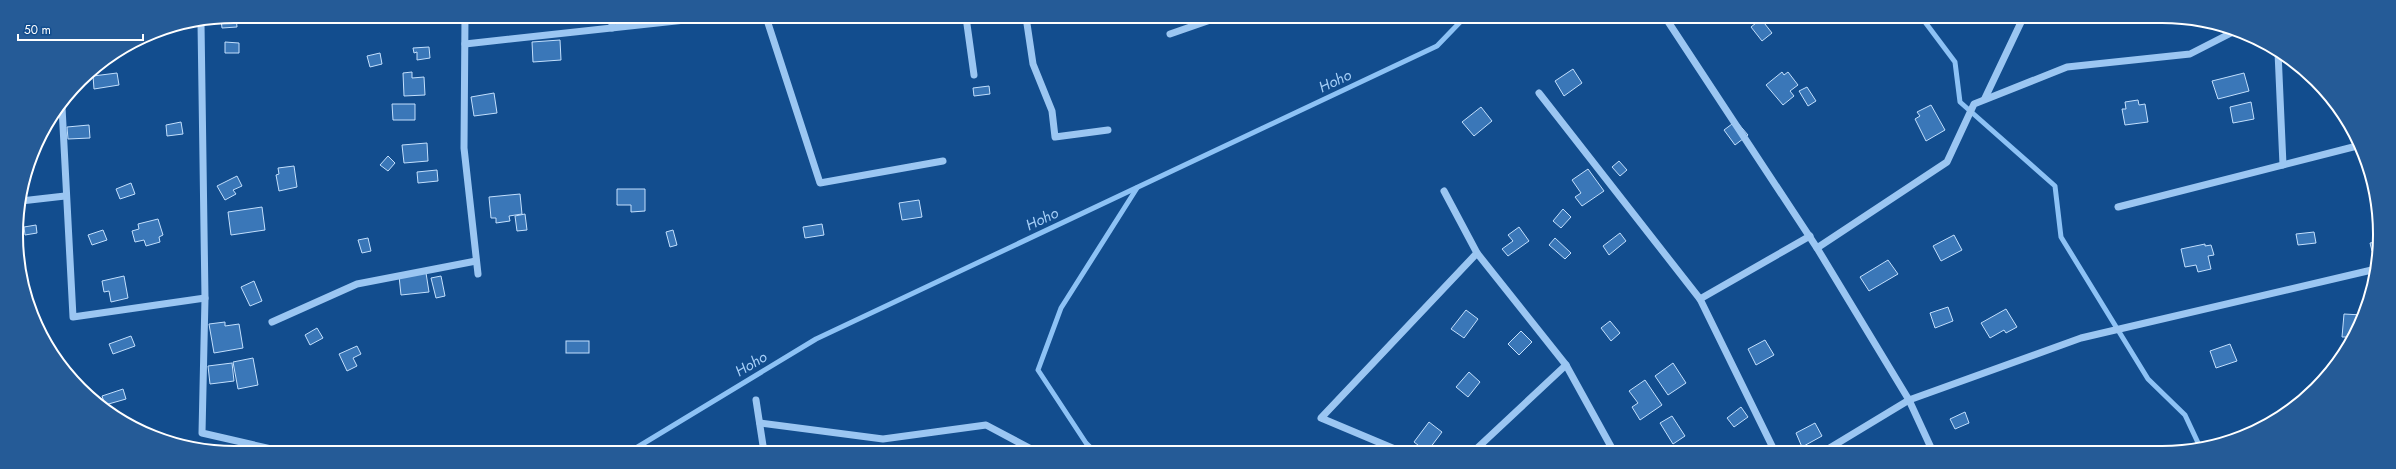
<svg xmlns="http://www.w3.org/2000/svg" width="2396" height="469" font-family="Jost,sans-serif">
  <style>
    .lines { fill: none; stroke-linecap: round; stroke-linejoin: round }
    .stream { stroke: #8dc2f5; stroke-width: 5 }
    .building { fill: #3a77b8; stroke: #c2dffd }
    .minor { stroke: #9bc6f2; stroke-width: 7 }
    .labels { text-anchor: middle; dominant-baseline: central; stroke-width: 3.5; stroke-linejoin: round; paint-order: stroke }
    .water-label { font-size: 15px; font-style: italic; fill: #a7d0f9; stroke: #124d8e }
    .rim { fill: none; stroke: #fff; stroke-width: 2 }
  </style>
  <rect width="100%" height="100%" fill="#124d8e"/>
  <g class="lines">
    <g class="stream">
      <path d="M1922 18 1955 62 1960 102 2055 186 2061 237 2148 379 2185 415 2200 447"/>
      <path d="M631 451 816 339 1437 46 1465 17"/>
      <path d="M1095 452 1086 443 1038 370 1061 308 1137 188"/>
    </g>
  </g>
  <g class="building">
    <path d="M236 16 237 27 222 28 221 19Z"/>
    <path d="M438 16H449V21L438 22Z"/>
    <path d="M1761 19 1772 33 1762 41 1751 27Z"/>
    <path d="M560 40 561 60 533 62 532 42Z"/>
    <path d="M225 42 239 43V53H225Z"/>
    <path d="M429 47 430 58 417 60V52L414 53 413 48Z"/>
    <path d="M380 53 382 64 370 67 367 56Z"/>
    <path d="M1573 69 1582 83 1564 96 1555 81Z"/>
    <path d="M412 72V78L424 77 425 95 404 96 403 73Z"/>
    <path d="M1782 72 1784 75 1788 72 1798 85 1790 91 1794 96 1783 105 1766 85Z"/>
    <path d="M117 73 119 85 94 89 93 76Z"/>
    <path d="M2244 73 2249 91 2218 99 2212 81Z"/>
    <path d="M989 86 990 94 974 96 973 88Z"/>
    <path d="M1807 87 1816 101 1808 106 1799 91Z"/>
    <path d="M494 93 497 113 474 116 471 97Z"/>
    <path d="M2138 100 2139 105 2145 104 2148 122 2125 125 2122 109H2126L2125 102Z"/>
    <path d="M2251 102 2254 119 2233 123 2230 107Z"/>
    <path d="M392 104H415V120H393Z"/>
    <path d="M1931 105 1945 130 1926 141 1915 119 1920 116 1917 112Z"/>
    <path d="M1481 107 1492 121 1474 136 1462 122Z"/>
    <path d="M1736 121 1748 135 1735 145 1724 130Z"/>
    <path d="M181 122 183 134 167 136 166 125Z"/>
    <path d="M89 125 90 138 68 139 67 127Z"/>
    <path d="M427 143 428 161 404 163 402 145Z"/>
    <path d="M388 156 395 163 388 171 380 165Z"/>
    <path d="M1619 161 1627 170 1620 176 1612 167Z"/>
    <path d="M294 166 297 187 279 191 276 175 279 174 278 168Z"/>
    <path d="M1588 169 1604 191 1582 206 1575 197 1581 193 1572 180Z"/>
    <path d="M437 170 438 181 418 183 417 172Z"/>
    <path d="M237 176 242 186 233 190 236 194 225 200 217 186Z"/>
    <path d="M131 183 135 194 120 199 116 189Z"/>
    <path d="M617 189H645V211L631 212V205H617Z"/>
    <path d="M520 194 522 214 509 216 510 221 496 223V218H491L489 197Z"/>
    <path d="M919 200 922 217 902 220 899 203Z"/>
    <path d="M262 207 265 230 231 235 228 212Z"/>
    <path d="M1563 209 1571 217 1561 228 1553 221Z"/>
    <path d="M525 214 527 230 517 231 515 216Z"/>
    <path d="M158 219 163 235 159 237 160 242 146 246 144 240 135 242 132 231 139 229 138 224Z"/>
    <path d="M822 224 824 235 805 238 803 227Z"/>
    <path d="M36 225 37 233 25 235 24 227Z"/>
    <path d="M1519 227 1529 241 1508 256 1502 249 1513 241 1508 235Z"/>
    <path d="M103 230 107 240 92 245 88 235Z"/>
    <path d="M673 230 677 245 670 247 666 232Z"/>
    <path d="M2314 232 2316 243 2298 245 2296 234Z"/>
    <path d="M1620 233 1626 241 1609 255 1603 246Z"/>
    <path d="M1954 235 1962 250 1941 261 1933 246Z"/>
    <path d="M368 238 371 251 362 253 358 240Z"/>
    <path d="M1555 238 1571 253 1565 259 1549 245Z"/>
    <path d="M2377 242V250L2372 251 2370 243Z"/>
    <path d="M2205 244V246L2211 245 2214 255 2208 256 2211 269 2198 272 2196 265 2185 267 2181 249Z"/>
    <path d="M1888 260 1898 274 1869 291 1860 277Z"/>
    <path d="M426 273 429 292 401 295 399 276Z"/>
    <path d="M124 276 128 298 111 302 109 291 104 292 102 281Z"/>
    <path d="M441 276 445 296 436 298 431 278Z"/>
    <path d="M254 281 262 301 250 306 241 287Z"/>
    <path d="M30 292 34 307 31 308 32 313 28 305 26 293Z"/>
    <path d="M1948 307 1953 321 1935 328 1930 313Z"/>
    <path d="M2006 309 2017 327 2006 333 2004 330 1990 338 1981 323Z"/>
    <path d="M1466 310 1478 319 1464 338 1451 329Z"/>
    <path d="M2344 314 2362 315 2357 331 2353 337H2342Z"/>
    <path d="M1610 321 1620 333 1611 341 1601 328Z"/>
    <path d="M225 322V326L239 324 243 348 214 353 209 324Z"/>
    <path d="M317 328 323 338 310 345 305 335Z"/>
    <path d="M1521 331 1532 342 1519 355 1508 344Z"/>
    <path d="M131 336 135 346 113 354 109 344Z"/>
    <path d="M1765 340 1774 355 1756 365 1748 349Z"/>
    <rect x="566" y="341" width="23" height="12"/>
    <path d="M2230 344 2237 361 2216 368 2210 351Z"/>
    <path d="M357 346 361 354 353 358 357 366 347 371 339 354Z"/>
    <path d="M253 358 258 385 238 389 233 362Z"/>
    <path d="M232 363 234 381 210 384 208 366Z"/>
    <path d="M1673 363 1686 383 1668 395 1655 376Z"/>
    <path d="M1469 372 1480 382 1468 397 1456 387Z"/>
    <path d="M1645 380 1662 405 1640 420 1632 407 1638 403 1629 391Z"/>
    <path d="M123 389 126 399 105 405 102 396Z"/>
    <path d="M1741 407 1748 417 1734 427 1727 418Z"/>
    <path d="M1965 412 1969 423 1955 429 1950 419Z"/>
    <path d="M1672 416 1685 436 1673 444 1660 423Z"/>
    <path d="M1429 422 1442 432 1427 452 1414 442Z"/>
    <path d="M1815 423 1822 436 1802 447 1796 433Z"/>
  </g>
  <g class="lines">
    <g class="minor">
      <path d="M465 16 464 148 478 274"/>
      <path d="M766 17 820 183 943 161"/>
      <path d="M966 17 974 75"/>
      <path d="M1026 17 1033 64 1052 111 1055 137 1108 130"/>
      <path d="M1665 17 1817 248 1909 400 1933 452"/>
      <path d="M201 23 205 298 202 433 280 451"/>
      <path d="M612 28V16"/>
      <path d="M1170 34 1219 17"/>
      <path d="M465 44 722 16"/>
      <path d="M2278 52 2283 165"/>
      <path d="M1539 93 1700 299 1775 452"/>
      <path d="M1985 98 2023 18"/>
      <path d="M62 107 73 317 205 298"/>
      <path d="M1444 191 1477 253 1566 365 1614 452"/>
      <path d="M21 201 65 196"/>
      <path d="M2118 207 2357 146"/>
      <path d="M1817 248 1947 162 1974 104 2067 67 2190 54 2233 32"/>
      <path d="M1700 299 1810 236"/>
      <path d="M272 322 357 284 476 261"/>
      <path d="M756 400 764 452"/>
      <path d="M760 423 883 439 986 425 1037 452"/>
      <path d="M1402 452 1321 418 1477 253"/>
      <path d="M1473 452 1566 365"/>
      <path d="M1823 452 1909 400 2081 338 2376 269"/>
    </g>
  </g>
  <g class="labels">
    <g class="water-label">
      <text transform="translate(1335 81) rotate(-25)">Hoho</text>
      <text transform="translate(1042 219) rotate(-25)">Hoho</text>
      <text transform="translate(751 364) rotate(-31)">Hoho</text>
    </g>
  </g>
  <path d="M0 0H2396V469H0ZM234 23H2162A211 211 0 0 1 2373 234V235A211 211 0 0 1 2162 446H234A211 211 0 0 1 23 235V234A211 211 0 0 1 234 23Z" fill="#255b97" fill-rule="evenodd"/>
  <path class="rim" d="M234 23H2162A211 211 0 0 1 2373 234V235A211 211 0 0 1 2162 446H234A211 211 0 0 1 23 235V234A211 211 0 0 1 234 23Z"/>
  <path d="M18 34v6h125v-6" fill="none" stroke="#ffffff" stroke-width="2"/>
  <text x="24" y="34" font-size="12" fill="#ffffff" stroke="#124d8e" stroke-width="3" paint-order="stroke">50 m</text>
</svg>
